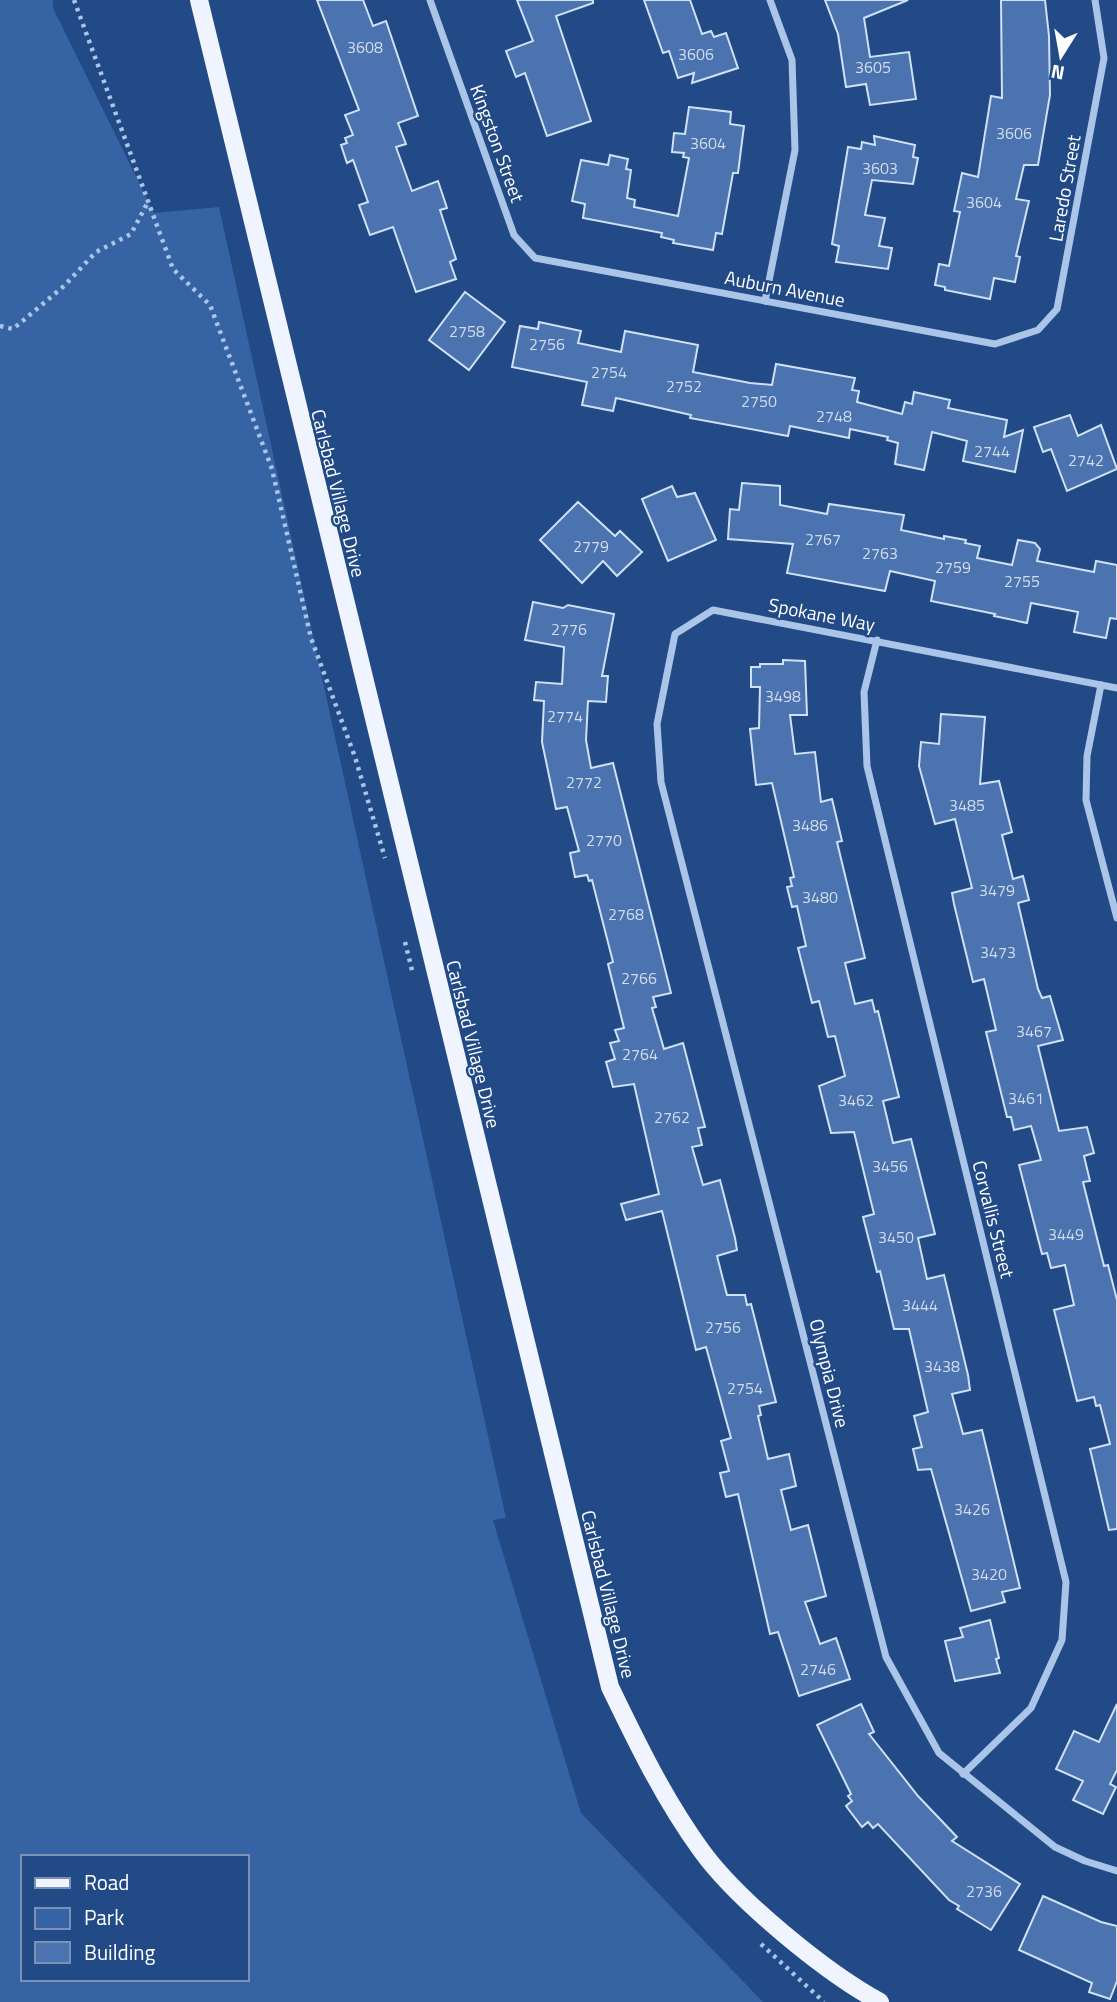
<svg xmlns="http://www.w3.org/2000/svg" width="1117" height="2002" font-family="'Titillium Web',sans-serif">
  <style>
    .green { fill: #3563a3; fill-rule: evenodd }
    .building { fill: #4a73af; stroke: #d0e0f7; stroke-width: 2 }
    .lines { fill: none; stroke-linecap: round; stroke-linejoin: round }
    .path { stroke: #abc5e9; stroke-width: 4.5; stroke-dasharray: 3.5 5; stroke-linecap: butt }
    .street { stroke: #abc5e9; stroke-width: 7 }
    .primary { stroke: #eff4fe; stroke-width: 18 }
    .labels { text-anchor: middle; dominant-baseline: central; stroke-width: 5; stroke-linejoin: round; paint-order: stroke }
    .number-label { font-size: 16px; fill: #d2dceb }
    .street-label { font-size: 19px; fill: #fff; stroke: #214a86 }
  </style>
  <rect width="100%" height="100%" fill="#214a86"/>
  <path class="green" d="M0 0H53V8L154 213 219 207 506 1518 493 1520 581 1813 763 2002H0ZM23 1857H247V1979H23Z"/>
  <g class="building">
    <path d="M317 0H363L373 26 386 21 418 116 398 123 406 144 396 147 412 191 438 181 447 208 440 210 456 259 450 262 456 279 416 292 393 227 370 235 359 205 368 202 353 160 347 163 341 145 347 143 345 138 353 135 345 115 359 110Z"/>
    <path d="M517 0H593V3L556 16 591 121 547 136 525 73 516 77 506 51 533 41Z"/>
    <path d="M644 0H690L702 34 711 31 714 37 726 33 738 68 692 83 694 73 678 78 669 51 663 53Z"/>
    <path d="M825 0H908L864 18 870 57 909 52 916 99 870 105 866 84 846 87 838 34Z"/>
    <path d="M1001 0H1045L1049 36 1050 95 1038 165H1024L1016 199 1029 201 1016 256 1020 257 1015 282 994 278 990 299 945 290V287L935 285 939 264 949 266 960 212 954 211 962 173 978 177 991 96 1002 98Z"/>
    <path d="M689 107 731 112 730 124 744 126 738 173H733L722 234 716 233 713 250 673 243 674 240 661 237 662 233 583 218 585 204 572 201 581 160 608 165 610 155 628 159 626 169 631 170 627 198 635 200 634 207 678 216 689 158 683 157 684 153 672 152 674 133 685 134Z"/>
    <path d="M874 136 915 145 913 157 918 158 913 184 872 180 865 215 885 218 879 246 892 248 888 269 836 262 839 246 832 244 848 147 861 149 862 142 875 145Z"/>
    <path d="M465 292 505 322 469 370 429 340Z"/>
    <path d="M539 322 581 331 578 343 621 352 625 331 698 345 693 372 750 383 772 385 776 364 855 378 852 390 859 391 857 402 902 414 905 402 912 404 914 392 950 400 948 408 1007 420 1004 437 1023 430 1015 472 963 461 967 441 932 432 924 470 895 464 898 443 887 440 888 437 850 429 849 438 790 426 788 436 690 418 691 415 616 398 613 411 582 405 587 382 512 367 520 326 538 329Z"/>
    <path d="M1070 415 1078 436 1101 425 1117 469 1067 491 1051 449 1043 452 1034 427Z"/>
    <path d="M742 483 780 486V505L827 514 829 504 904 515 901 530 944 539V536L966 540 965 543 980 546 977 558 1012 565 1018 540 1035 543 1040 549 1037 561 1094 572 1096 561 1117 565V619L1110 618 1106 638 1074 632 1078 612 1031 603 1027 623 994 616 995 614 931 601 935 581 890 571 885 591 787 573 793 544 728 539 730 509 739 510Z"/>
    <path d="M672 486 677 497 695 493 716 540 668 561 642 499Z"/>
    <path d="M578 502 615 536 620 531 642 552 617 576 603 561 582 583 540 540Z"/>
    <path d="M533 602 563 608 568 605 614 614 602 676H608L606 702 588 701 586 740 591 768 613 763 671 993 653 997 656 1007 652 1008 664 1049 683 1043 705 1127 698 1128 702 1145 692 1147 703 1185 720 1180 735 1238 737 1250 717 1256 727 1295H745L747 1305 751 1304 776 1402 759 1406 761 1415 758 1416 768 1459 789 1454 796 1486 781 1490 791 1530 808 1525 826 1596 805 1602 820 1644 836 1638 850 1679 799 1696 778 1632 770 1634 738 1494 726 1497 720 1473 729 1471 721 1441 731 1438 706 1347 696 1350 662 1211 626 1220 621 1204 659 1194 634 1084 613 1087 606 1062 615 1059 610 1043 619 1041 615 1030 624 1028 608 964 613 962 592 880 589 881 587 875 575 877 570 853 579 851 567 807 556 809 542 742 544 701 534 700 536 682 562 684 564 647 525 640Z"/>
    <path d="M783 660 805 661 807 715H790L795 754 815 752 821 802 832 799 842 841 837 842 865 958 845 963 855 1004 872 1000 875 1012 878 1011 899 1097 883 1101 893 1143 911 1139 935 1234 918 1238 927 1279 944 1275 968 1375 970 1390 952 1394 963 1434 982 1430 1020 1588 1002 1592 1005 1602 971 1611 931 1469 918 1470 913 1449 922 1447 914 1416 928 1412 909 1329H894L880 1271 877 1272 863 1217 874 1214 854 1132 831 1133 819 1086 845 1076 835 1036 828 1037 819 1001 812 1003 798 948 806 946 797 906 792 907 787 887 792 886 790 878 794 877 772 783 756 785 750 729 759 728 760 687H751V667H760V664H783Z"/>
    <path d="M941 714 985 717 980 784 999 781 1012 832 1002 835 1013 879 1023 876 1029 900 1018 903 1038 989 1042 998 1050 996 1063 1040 1038 1046 1059 1131 1087 1127 1094 1153 1084 1156 1090 1181 1083 1182 1104 1266 1108 1265 1117 1300V1529L1109 1530 1090 1449 1110 1444 1100 1405 1096 1406 1094 1397 1077 1401 1054 1310 1074 1305 1065 1265 1051 1268 1047 1253 1042 1254 1019 1165 1041 1160 1031 1126 1014 1130 1011 1117H1007L986 1032 996 1030 984 979 973 982 954 904 952 893 972 888 955 819 935 824 919 766 921 742 939 744Z"/>
    <path d="M990 1620 999 1658 996 1659 1000 1673 955 1681 945 1641 963 1637 960 1628Z"/>
    <path d="M861 1704 874 1732 869 1734 918 1796 957 1837 952 1841 1020 1884 991 1930 957 1909 959 1906 949 1900 878 1824 873 1828 868 1822 862 1827 846 1806 852 1801 848 1796 851 1794 817 1725Z"/>
    <path d="M1117 1704V1770L1110 1784 1116 1787 1103 1814 1073 1800 1083 1781 1056 1769 1074 1731 1099 1742Z"/>
    <path d="M1043 1896 1101 1922 1117 1926V1981L1110 1999 1089 1992 1092 1983 1019 1950Z"/>
  </g>
  <g class="lines">
    <g class="path">
      <path d="M74 0 173 269 210 305 272 469 311 638 355 757 385 858"/>
      <path d="M0 326 13 329 64 286 96 252 131 234 149 200"/>
      <path d="M405 942 413 974"/>
      <path d="M761 1944 824 2002"/>
    </g>
    <g class="street">
      <path d="M430 0 514 235 535 258 995 344 1038 330 1057 309 1104 58 1095 0"/>
      <path d="M765 301 795 150 792 60 770 0"/>
      <path d="M877 640 864 692 867 766 1066 1582 1062 1640 1031 1708 963 1774"/>
      <path d="M1101 685 1087 756 1086 800 1117 918"/>
      <path d="M1117 688 713 610 675 634 657 724 661 782 886 1657 939 1753 1055 1847 1085 1861 1117 1871"/>
    </g>
    <path class="primary" d="M199 0 610 1687C637 1743 664 1799 701 1850 737 1900 825 1972 880 2002"/>
  </g>
  <g class="labels">
    <g class="number-label">
      <text x="365" y="47">3608</text>
      <text x="696" y="54">3606</text>
      <text x="873" y="67">3605</text>
      <text x="1014" y="133">3606</text>
      <text x="708" y="143">3604</text>
      <text x="880" y="168">3603</text>
      <text x="984" y="202">3604</text>
      <text x="467" y="331">2758</text>
      <text x="547" y="344">2756</text>
      <text x="609" y="372">2754</text>
      <text x="684" y="386">2752</text>
      <text x="759" y="401">2750</text>
      <text x="834" y="416">2748</text>
      <text x="992" y="451">2744</text>
      <text x="1086" y="460">2742</text>
      <text x="823" y="539">2767</text>
      <text x="591" y="546">2779</text>
      <text x="880" y="553">2763</text>
      <text x="953" y="567">2759</text>
      <text x="1022" y="581">2755</text>
      <text x="569" y="629">2776</text>
      <text x="783" y="696">3498</text>
      <text x="565" y="716">2774</text>
      <text x="584" y="782">2772</text>
      <text x="967" y="805">3485</text>
      <text x="810" y="825">3486</text>
      <text x="604" y="840">2770</text>
      <text x="997" y="890">3479</text>
      <text x="820" y="897">3480</text>
      <text x="626" y="914">2768</text>
      <text x="998" y="952">3473</text>
      <text x="639" y="978">2766</text>
      <text x="1034" y="1031">3467</text>
      <text x="640" y="1054">2764</text>
      <text x="1026" y="1098">3461</text>
      <text x="856" y="1100">3462</text>
      <text x="672" y="1117">2762</text>
      <text x="890" y="1166">3456</text>
      <text x="1066" y="1234">3449</text>
      <text x="896" y="1237">3450</text>
      <text x="920" y="1305">3444</text>
      <text x="723" y="1327">2756</text>
      <text x="942" y="1366">3438</text>
      <text x="745" y="1388">2754</text>
      <text x="972" y="1509">3426</text>
      <text x="989" y="1574">3420</text>
      <text x="818" y="1669">2746</text>
      <text x="984" y="1891">2736</text>
    </g>
    <g class="street-label">
      <text transform="translate(498 143) rotate(70)">Kingston Street</text>
      <text transform="translate(1064 188) rotate(-80)">Laredo Street</text>
      <text transform="translate(785 288) rotate(11)">Auburn Avenue</text>
      <text transform="translate(339 493) rotate(76)">Carlsbad Village Drive</text>
      <text transform="translate(822 614) rotate(11)">Spokane Way</text>
      <text transform="translate(474 1044) rotate(76)">Carlsbad Village Drive</text>
      <text transform="translate(994 1219) rotate(76)">Corvallis Street</text>
      <text transform="translate(830 1373) rotate(76)">Olympia Drive</text>
      <text transform="translate(609 1594) rotate(76)">Carlsbad Village Drive</text>
    </g>
  </g>
  <rect x="21" y="1855" width="228" height="126" fill="#214a86" stroke="#7a92b6" stroke-width="2"/>
  <rect x="35" y="1878" width="35" height="10" fill="#eff4fe" stroke="#7a92b6" stroke-width="2"/>
  <text x="84" y="1890" font-size="21" fill="#ffffff">Road</text>
  <rect x="35" y="1908" width="35" height="21" fill="#3563a3" stroke="#7a92b6" stroke-width="2"/>
  <text x="84" y="1925" font-size="21" fill="#ffffff">Park</text>
  <rect x="35" y="1942" width="35" height="21" fill="#4a73af" stroke="#7a92b6" stroke-width="2"/>
  <text x="84" y="1960" font-size="21" fill="#ffffff">Building</text>
  <g transform="translate(1061 56) rotate(191)" stroke="#214a86" stroke-width="5" paint-order="stroke">
  <path d="M0-5L12 26L0 18L-12 26Z" fill="#ffffff"/>
  <text y="-10" font-size="19" font-weight="bold" text-anchor="middle" fill="#ffffff">N</text>
  </g>
</svg>
